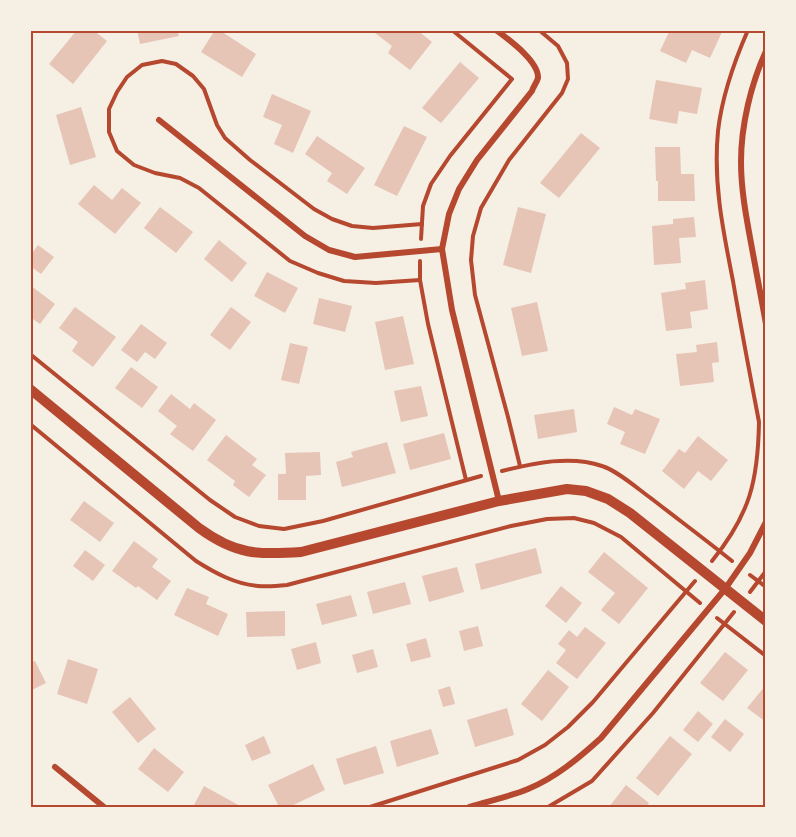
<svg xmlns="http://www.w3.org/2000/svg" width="796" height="837" font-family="Raleway,sans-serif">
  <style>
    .building { fill: #e6c5b7 }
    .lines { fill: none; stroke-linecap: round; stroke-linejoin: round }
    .path { stroke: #b5482f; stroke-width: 4 }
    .minor { stroke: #b5482f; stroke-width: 6 }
    .tertiary { stroke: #b5482f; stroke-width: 10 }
    .neatline { fill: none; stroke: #b5482f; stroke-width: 2 }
  </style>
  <rect width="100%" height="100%" fill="#f6efe4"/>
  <g class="building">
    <path d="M77 30H93L107 41 73 84 49 64Z"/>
    <path d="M137 30H177L179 36 140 44Z"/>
    <path d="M215 30H219L256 54 242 77 201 52Z"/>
    <path d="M378 30H417L432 42 410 70 388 53 392 46 375 33Z"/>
    <path d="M670 30H718L722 32 710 58 692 50 686 63 660 51Z"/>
    <path d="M460 62 479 78 441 123 422 108Z"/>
    <path d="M656 80 702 88 697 114 679 111 677 124 649 119Z"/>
    <path d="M272 94 311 111 293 153 274 144 282 125 263 117Z"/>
    <path d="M81 107 96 157 70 165 56 115Z"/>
    <path d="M404 126 427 137 397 196 374 185Z"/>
    <path d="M581 133 600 148 559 198 540 183Z"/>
    <path d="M317 136 365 168 347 194 327 181 332 173 305 154Z"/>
    <path d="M655 147H680L681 174H694L695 201H658V181H656Z"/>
    <path d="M94 185 112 200 122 188 141 203 115 234 78 204Z"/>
    <path d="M160 207 193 232 176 253 144 228Z"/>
    <path d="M518 207 546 214 531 273 503 265Z"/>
    <path d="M694 217 696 237 679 238 681 263 654 265 652 226 673 224V219Z"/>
    <path d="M219 240 247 263 232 282 204 259Z"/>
    <path d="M38 245 54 257 41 274 30 266V256Z"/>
    <path d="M267 272 298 288 285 313 254 296Z"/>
    <path d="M705 280 708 309 690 312 692 328 666 331 661 293 686 289 685 283Z"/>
    <path d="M30 285 55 304 40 324 30 317Z"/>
    <path d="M319 298 352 306 345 332 313 324Z"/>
    <path d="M537 302 548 351 522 356 511 308Z"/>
    <path d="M75 307 116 337 93 367 72 351 78 342 59 328Z"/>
    <path d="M231 307 251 322 230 350 210 335Z"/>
    <path d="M403 316 414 364 385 370 375 322Z"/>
    <path d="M141 324 167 343 155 359 145 352 137 362 121 350Z"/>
    <path d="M717 342 719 362 712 363 714 382 680 386 676 354 697 352 696 345Z"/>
    <path d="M290 343 308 347 299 384 281 380Z"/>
    <path d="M131 367 158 387 142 408 115 388Z"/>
    <path d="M421 386 428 416 401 422 394 391Z"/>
    <path d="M171 394 190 409 194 403 216 420 193 451 170 434 177 426 158 411Z"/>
    <path d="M614 407 632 415 635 409 660 419 645 454 620 444 625 432 607 424Z"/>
    <path d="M574 409 577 432 538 439 534 415Z"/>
    <path d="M444 433 451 459 410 470 403 444Z"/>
    <path d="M226 435 257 459 252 465 266 475 249 497 233 485 235 481 207 460Z"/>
    <path d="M698 436 728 460 711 481 698 471 684 489 662 471 679 449 685 453Z"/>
    <path d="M387 442 396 473 342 487 336 462 353 457 351 452Z"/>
    <path d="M320 452 321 475 306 476V500H278V474H286L285 453Z"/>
    <path d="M84 501 114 523 100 542 70 520Z"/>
    <path d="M134 541 158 559 152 567 171 581 157 600 138 586 136 588 112 571Z"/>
    <path d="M536 548 542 573 481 590 475 564Z"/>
    <path d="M85 550 105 565 93 581 73 566Z"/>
    <path d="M604 552 648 588 619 624 601 610 615 593 588 572Z"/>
    <path d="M457 567 464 592 429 602 422 576Z"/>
    <path d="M405 582 411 604 373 614 367 592Z"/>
    <path d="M561 586 582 603 566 623 545 606Z"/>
    <path d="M187 588 209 597 206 604 228 614 218 636 174 615Z"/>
    <path d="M351 595 357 616 322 625 316 604Z"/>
    <path d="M285 611V636L247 637 246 612Z"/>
    <path d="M478 626 483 646 464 651 459 631Z"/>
    <path d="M585 627 606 643 577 679 556 663 566 650 558 644 569 630 577 637Z"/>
    <path d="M426 638 431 657 411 662 406 644Z"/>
    <path d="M316 642 321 663 297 670 291 649Z"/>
    <path d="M373 649 378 667 357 673 352 655Z"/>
    <path d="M725 652 748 670 723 701 700 683Z"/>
    <path d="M68 659 98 669 87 704 57 694Z"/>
    <path d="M35 661 46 683 30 691V663Z"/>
    <path d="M548 670 569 687 542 721 521 704Z"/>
    <path d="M450 686 455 704 443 707 438 690Z"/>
    <path d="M765 686 766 687V722L747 708Z"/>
    <path d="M130 697 156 729 138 743 112 712Z"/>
    <path d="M507 708 514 735 475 747 467 720Z"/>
    <path d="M698 711 713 724 698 742 683 730Z"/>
    <path d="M725 719 744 734 730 752 711 737Z"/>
    <path d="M431 729 439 754 397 767 390 741Z"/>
    <path d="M264 736 271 753 252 761 245 745Z"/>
    <path d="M670 736 692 754 658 796 636 778Z"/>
    <path d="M376 746 384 773 344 785 336 759Z"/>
    <path d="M154 748 184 772 168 792 138 769Z"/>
    <path d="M313 764 325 790 289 807H279L268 785Z"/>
    <path d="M626 785 649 803 646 807H609Z"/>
    <path d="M204 786 242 807H193Z"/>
  </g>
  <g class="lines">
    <g class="path">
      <path d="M421 239 423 206 431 184 450 156 512 79 452 30"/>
      <path d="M420 261V280L428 324 466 480"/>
      <path d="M420 280 376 283 344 281 318 273 290 261 199 188 180 178 155 173 134 165 117 151 109 132V109L117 92 127 77 142 65 162 61 176 64 193 76 204 89 217 125 225 138 250 160 314 209 332 219 352 226 373 228 422 224"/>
      <path d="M30 354 210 500 235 517 259 526 284 529 323 521 481 476"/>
      <path d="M30 424 196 561C215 573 235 584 258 586 268 587 278 586 287 585L511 526 547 519 574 518 594 523 621 537 700 603"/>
      <path d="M520 466 508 417 475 295 471 260 473 236 481 208 509 160 562 93 568 79 567 63 558 46 539 30"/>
      <path d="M502 471C534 463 571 455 602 466 618 471 638 489 652 499 679 520 706 540 732 561"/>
      <path d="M712 561C750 514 758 481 759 422 750 375 741 328 733 281 723 230 713 183 718 131 722 96 734 62 748 30"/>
      <path d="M750 575 766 587"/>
      <path d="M750 592 766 571"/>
      <path d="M717 618 766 656"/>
      <path d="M370 807 518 760 545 745 568 727 593 702 695 581"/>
      <path d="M548 807 592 781 653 713 734 612"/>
    </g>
    <g class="minor">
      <path d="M496 30C508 39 539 61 538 78 537 82 533 87 532 91L477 160 459 189 449 214 442 249 452 310 499 501"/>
      <path d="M766 51C751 84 741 125 741 162 741 189 746 216 751 243 756 270 761 297 766 324"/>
      <path d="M159 120 305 236 329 250 355 257 442 249"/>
      <path d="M55 767 104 807"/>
      <path d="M469 807C488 801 509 797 528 789 555 778 579 758 601 738L725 589 750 553 766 522"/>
    </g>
    <path class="tertiary" d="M30 389 199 528C236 555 258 555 301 552L499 501 567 489 586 491 608 499 630 513 766 621"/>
  </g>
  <rect width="796" height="837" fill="none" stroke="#f6efe4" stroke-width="63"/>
  <rect x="32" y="32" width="732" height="774" class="neatline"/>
</svg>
